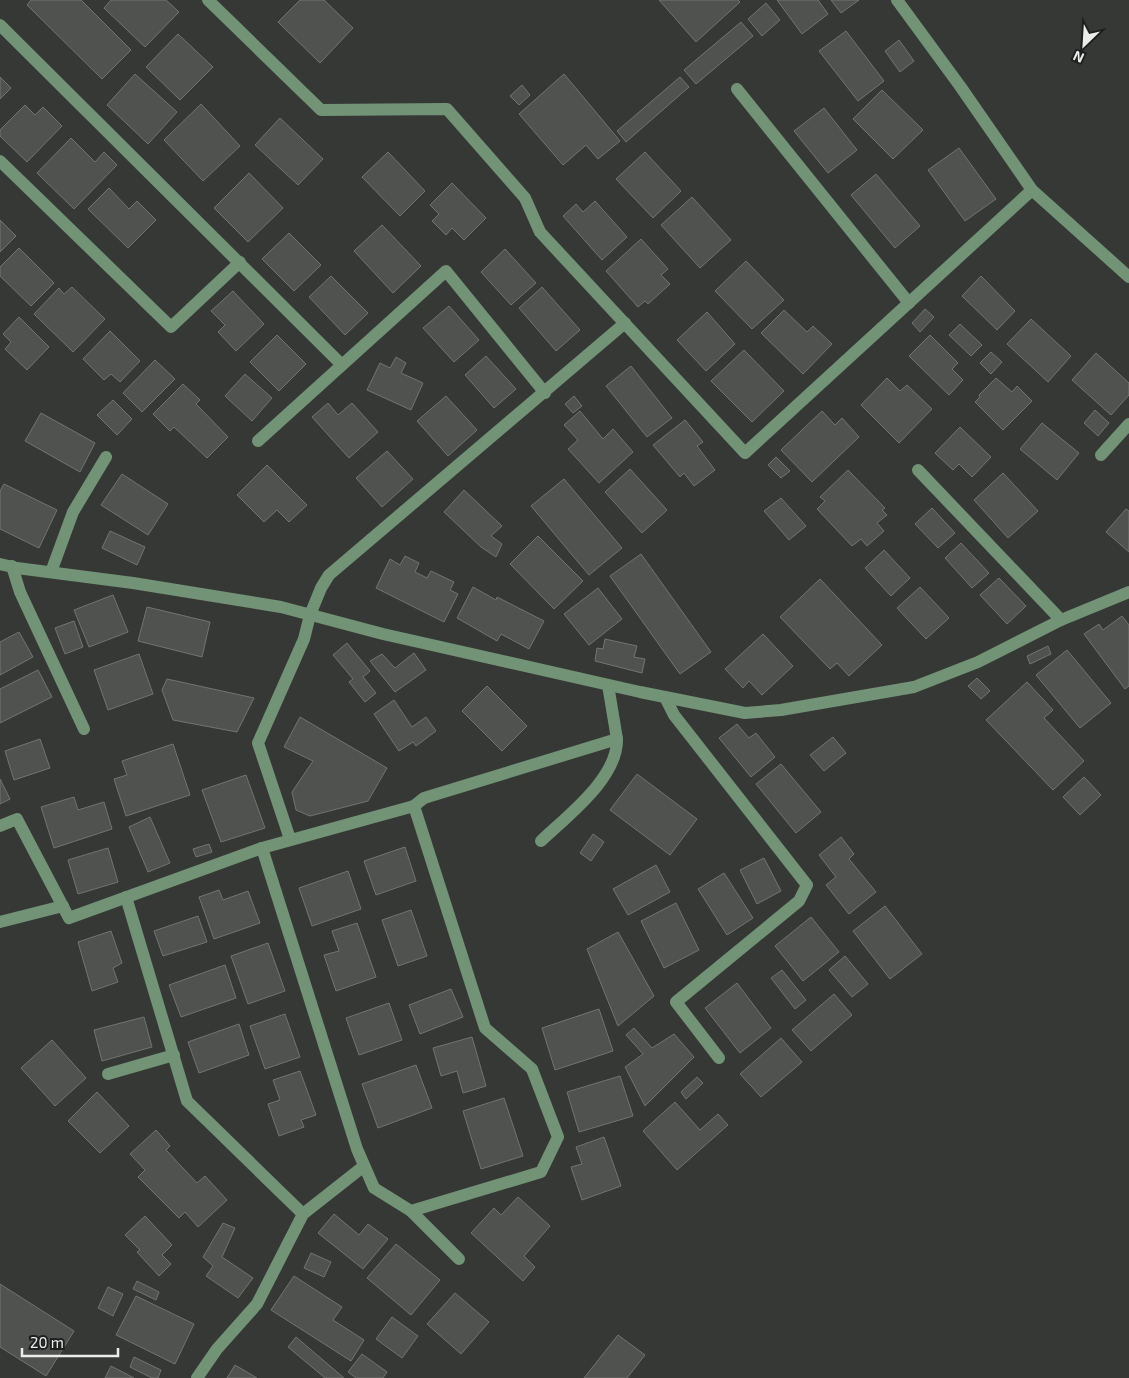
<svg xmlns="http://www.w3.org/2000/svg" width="1129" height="1378" font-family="'Exo 2',sans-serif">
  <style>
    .building { fill: #505250; stroke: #717471 }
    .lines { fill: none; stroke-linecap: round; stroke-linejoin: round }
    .minor { stroke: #729376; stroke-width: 12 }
  </style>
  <rect width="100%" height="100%" fill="#363836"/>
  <g class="building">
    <path d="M31 0H81L131 50 102 79 27 5Z"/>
    <path d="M111 0H166L179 12 145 47 104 8Z"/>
    <path d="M300 0H324L353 28 320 63 278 22Z"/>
    <path d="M659 0H738L740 2 696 42Z"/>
    <path d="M777 0H818L828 14 802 34Z"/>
    <path d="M831 0H859L841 13Z"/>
    <path d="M766 3 780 20 762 36 748 19Z"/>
    <path d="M741 22 753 36 696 84 684 70Z"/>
    <path d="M846 31 884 81 858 101 819 51Z"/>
    <path d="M178 34 213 67 180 100 146 67Z"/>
    <path d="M899 40 914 61 900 72 885 51Z"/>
    <path d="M135 74 177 112 148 144 107 105Z"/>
    <path d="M564 74 620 141 598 159 586 145 563 165 519 114Z"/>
    <path d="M0 77 11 88 0 99Z"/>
    <path d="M680 77 689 87 626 142 617 131Z"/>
    <path d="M522 85 530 95 519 105 510 96Z"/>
    <path d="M882 90 923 130 893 159 853 119Z"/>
    <path d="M201 104 240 146 203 181 164 140Z"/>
    <path d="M25 105 35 115 43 107 62 126 27 162 0 136V130Z"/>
    <path d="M824 108 857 150 828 173 794 131Z"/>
    <path d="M280 118 323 159 298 185 255 145Z"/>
    <path d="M71 138 95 162 104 152 117 165 74 209 37 173Z"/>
    <path d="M959 148 996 199 965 221 928 170Z"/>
    <path d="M388 152 425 191 400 216 362 177Z"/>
    <path d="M645 152 681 191 653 218 616 179Z"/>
    <path d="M249 173 283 208 248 242 214 208Z"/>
    <path d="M876 174 920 226 895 248 851 195Z"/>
    <path d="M452 183 486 218 464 240 452 228 446 235 432 221 439 214 430 205Z"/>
    <path d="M109 188 129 209 137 201 156 220 128 248 88 209Z"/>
    <path d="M692 197 731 240 700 268 661 225Z"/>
    <path d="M595 201 627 237 602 260 563 216 576 204 583 212Z"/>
    <path d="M0 220 16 236 0 252Z"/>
    <path d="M382 225 421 266 393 293 354 251Z"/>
    <path d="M289 233 321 265 294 291 262 259Z"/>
    <path d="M641 239 668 269 661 275 670 284 648 304 645 301 638 307 606 271Z"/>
    <path d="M19 248 54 283 31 306 0 276V267Z"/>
    <path d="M505 249 536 283 511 305 481 272Z"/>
    <path d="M746 261 784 300 752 329 715 291Z"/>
    <path d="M331 276 368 313 345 335 309 297Z"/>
    <path d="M981 276 1015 311 997 330 962 296Z"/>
    <path d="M72 287 105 319 73 352 34 314 59 288 64 294Z"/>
    <path d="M542 287 580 330 556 351 519 308Z"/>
    <path d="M233 291 264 324 236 351 218 332 225 325 211 311Z"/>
    <path d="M449 306 479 340 454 362 423 328Z"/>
    <path d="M925 309 934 317 920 332 912 323Z"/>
    <path d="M784 310 807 332 813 326 832 344 803 374 761 333Z"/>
    <path d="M707 312 735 344 706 371 677 340Z"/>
    <path d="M19 317 49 347 27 370 5 349 11 342 3 334Z"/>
    <path d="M1031 319 1071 356 1048 382 1007 344Z"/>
    <path d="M960 324 982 345 971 356 949 335Z"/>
    <path d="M110 331 140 361 120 382 111 374 104 380 83 359Z"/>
    <path d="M277 335 306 364 279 391 250 362Z"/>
    <path d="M930 335 958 363 952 369 963 380 949 395 909 356Z"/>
    <path d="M744 350 784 391 752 422 711 381Z"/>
    <path d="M991 352 1002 362 991 374 980 363Z"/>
    <path d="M1096 353 1129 383V395L1111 415 1072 380Z"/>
    <path d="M486 356 516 389 494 408 465 375Z"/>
    <path d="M396 357 406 363 401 373 423 383 411 410 367 390 380 363 390 368Z"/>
    <path d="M155 360 175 379 142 412 123 393Z"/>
    <path d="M631 366 672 418 647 437 606 386Z"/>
    <path d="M245 374 272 398 252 421 225 396Z"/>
    <path d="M887 378 900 391 907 385 932 409 899 443 861 405Z"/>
    <path d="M996 378 1012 392 1017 386 1032 401 1003 430 975 402 980 397 979 395Z"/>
    <path d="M183 384 200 400 196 404 228 437 207 458 174 427 170 431 153 414Z"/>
    <path d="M446 396 477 430 448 456 417 421Z"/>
    <path d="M574 396 582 406 573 413 565 404Z"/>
    <path d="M113 400 132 419 117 435 97 415Z"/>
    <path d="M328 403 338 415 352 403 378 432 349 458 312 417Z"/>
    <path d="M1095 410 1109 423 1098 436 1084 423Z"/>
    <path d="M580 411 603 439 613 429 633 452 599 483 568 449 578 440 564 425Z"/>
    <path d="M822 411 835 425 842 418 859 437 812 482 781 450Z"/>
    <path d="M41 413 95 443 80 472 25 441Z"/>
    <path d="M685 420 703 442 697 446 715 470 694 486 684 473 680 477 653 445Z"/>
    <path d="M1042 423 1079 453 1057 480 1020 449Z"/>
    <path d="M960 427 991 457 972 477 959 464 953 470 935 453Z"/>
    <path d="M387 451 413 479 382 507 356 478Z"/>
    <path d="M776 457 790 471 781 478 768 465Z"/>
    <path d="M267 465 307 505 289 522 277 510 264 522 237 495Z"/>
    <path d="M630 469 667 510 642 533 605 492Z"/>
    <path d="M848 470 885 508 882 510 887 515 877 523 884 531 867 546 861 539 852 546 817 509 825 501 820 497Z"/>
    <path d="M1003 473 1038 511 1008 538 974 500Z"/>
    <path d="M122 474 168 504 148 535 101 505Z"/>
    <path d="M564 479 622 548 589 575 531 506Z"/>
    <path d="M4 484 57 510 39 548 0 529V491Z"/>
    <path d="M464 490 502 526 491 536 502 544 496 557 481 547 444 512Z"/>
    <path d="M781 498 806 526 789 540 764 511Z"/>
    <path d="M932 508 955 533 938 548 915 524Z"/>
    <path d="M1126 509 1129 511V552L1106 532Z"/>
    <path d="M110 531 145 547 137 565 102 548Z"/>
    <path d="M538 536 583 581 554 609 510 564Z"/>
    <path d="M961 543 989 573 972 588 945 558Z"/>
    <path d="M884 550 910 578 891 596 865 568Z"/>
    <path d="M641 554 711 652 680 674 610 576Z"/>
    <path d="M405 556 419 563 415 572 427 578 431 571 454 582 450 590 458 594 444 622 376 588 390 559 400 565Z"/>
    <path d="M999 578 1026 606 1007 624 980 595Z"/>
    <path d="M820 579 882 645 849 676 837 663 830 669 780 617Z"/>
    <path d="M473 587 496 600 497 597 544 621 529 649 501 634 497 641 457 618Z"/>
    <path d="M920 587 949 618 926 639 897 608Z"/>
    <path d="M598 588 622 619 589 645 564 614Z"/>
    <path d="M113 595 128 632 89 647 74 610Z"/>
    <path d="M147 607 210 622 202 657 138 641Z"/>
    <path d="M1122 616 1129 625V686L1125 689 1084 634 1099 624 1103 630Z"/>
    <path d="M74 621 83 647 65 654 55 628Z"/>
    <path d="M19 632 33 657 0 675V642Z"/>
    <path d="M763 634 793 666 762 695 749 681 743 688 725 669Z"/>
    <path d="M605 639 637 646 634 657 645 659 642 673 595 661 597 648 603 649Z"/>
    <path d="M347 643 370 671 363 677 376 693 365 702 349 682 353 679 333 655Z"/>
    <path d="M1048 646 1051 654 1030 664 1027 656Z"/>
    <path d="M1067 650 1111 703 1080 728 1036 675Z"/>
    <path d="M414 653 426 670 395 692 370 661 382 654 395 668Z"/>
    <path d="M139 654 153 694 108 710 94 670Z"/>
    <path d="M38 670 52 697 0 723V689Z"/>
    <path d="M977 678 990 691 981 699 968 686Z"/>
    <path d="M167 679 254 698 237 732 173 720 162 690Z"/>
    <path d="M1027 682 1053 710 1044 718 1084 761 1053 790 986 720Z"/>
    <path d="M487 686 527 726 502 751 462 711Z"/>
    <path d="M394 700 412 727 426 717 436 731 416 746 413 742 399 751 374 714Z"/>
    <path d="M300 717 387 768 368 801 310 816 296 810 292 792 313 761 284 747Z"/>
    <path d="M737 724 749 738 756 733 775 757 751 777 719 738Z"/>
    <path d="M833 737 846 753 824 771 810 755Z"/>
    <path d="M40 739 50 768 14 780 5 751Z"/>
    <path d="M173 744 190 795 126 816 114 779 127 775 122 761Z"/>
    <path d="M781 764 821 812 796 833 756 784Z"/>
    <path d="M637 774 697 819 670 855 610 810Z"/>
    <path d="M246 775 265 828 221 842 202 790Z"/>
    <path d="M1084 777 1101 795 1080 815 1063 797Z"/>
    <path d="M0 779 10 799 0 804Z"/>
    <path d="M74 797 78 810 104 802 112 829 54 848 41 807Z"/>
    <path d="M150 817 170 863 148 872 129 827Z"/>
    <path d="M593 834 604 842 591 861 580 853Z"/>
    <path d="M841 837 854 854 849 859 876 892 849 914 826 885 836 877 819 855Z"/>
    <path d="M209 844 212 852 196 857 193 849Z"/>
    <path d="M405 847 416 881 376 895 364 861Z"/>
    <path d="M108 848 118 882 78 894 68 860Z"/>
    <path d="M764 858 781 891 757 904 740 870Z"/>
    <path d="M656 865 670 892 628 915 613 889Z"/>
    <path d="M348 871 361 909 312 926 299 888Z"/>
    <path d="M724 873 753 918 727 935 698 889Z"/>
    <path d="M219 890 223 900 248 891 260 923 214 939 199 897Z"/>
    <path d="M676 903 699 950 664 968 641 921Z"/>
    <path d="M885 906 922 954 890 979 853 931Z"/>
    <path d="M411 910 427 956 398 966 382 920Z"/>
    <path d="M198 916 207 942 163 956 154 931Z"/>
    <path d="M811 917 839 952 803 981 775 946Z"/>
    <path d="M357 923 376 977 336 991 324 955 339 951 332 931Z"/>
    <path d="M111 931 122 963 113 968 118 982 92 991 78 942Z"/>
    <path d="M618 932 654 996 618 1026 587 949Z"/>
    <path d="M268 943 285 991 248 1004 231 956Z"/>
    <path d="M845 956 868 984 852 997 829 970Z"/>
    <path d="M225 965 236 998 181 1017 169 985Z"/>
    <path d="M782 970 806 1000 795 1009 771 978Z"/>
    <path d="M737 983 771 1028 740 1053 705 1008Z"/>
    <path d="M451 989 463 1017 420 1034 409 1005Z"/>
    <path d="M834 994 852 1015 811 1051 792 1030Z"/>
    <path d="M389 1003 402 1040 359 1055 346 1018Z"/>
    <path d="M599 1009 613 1051 555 1070 542 1028Z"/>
    <path d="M285 1014 300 1057 265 1069 250 1026Z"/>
    <path d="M144 1017 152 1047 102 1061 94 1030Z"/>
    <path d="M239 1024 249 1055 199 1073 188 1042Z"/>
    <path d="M634 1028 652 1048 674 1034 694 1057 645 1106 625 1067 643 1054 626 1035Z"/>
    <path d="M472 1037 486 1086 463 1093 457 1071 441 1076 433 1048Z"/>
    <path d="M781 1038 802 1062 761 1097 740 1074Z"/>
    <path d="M52 1040 86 1078 55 1106 21 1068Z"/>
    <path d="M416 1065 432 1108 378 1128 362 1084Z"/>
    <path d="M300 1071 316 1115 301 1120 304 1127 279 1136 268 1104 280 1100 273 1080Z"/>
    <path d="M620 1076 633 1116 579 1132 567 1092Z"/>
    <path d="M697 1077 703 1083 686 1099 681 1092Z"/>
    <path d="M97 1092 129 1126 100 1153 68 1121Z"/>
    <path d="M504 1098 523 1156 481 1169 463 1111Z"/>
    <path d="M675 1102 700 1130 718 1114 728 1125 677 1170 643 1131Z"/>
    <path d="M156 1130 170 1146 166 1150 197 1183 205 1176 227 1200 198 1227 185 1212 179 1218 138 1177 145 1170 130 1154Z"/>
    <path d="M604 1137 621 1186 582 1200 571 1167 582 1164 576 1147Z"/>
    <path d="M518 1197 550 1226 524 1256 535 1267 523 1281 471 1233 494 1208 501 1215Z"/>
    <path d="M334 1214 359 1235 368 1224 388 1239 363 1269 318 1233Z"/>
    <path d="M145 1216 172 1245 162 1255 171 1264 159 1276 137 1252 140 1250 125 1235Z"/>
    <path d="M223 1223 235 1228 222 1257 253 1278 238 1298 206 1276 213 1266 203 1257Z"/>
    <path d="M396 1244 440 1280 411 1315 367 1278Z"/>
    <path d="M311 1253 331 1262 324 1277 304 1268Z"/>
    <path d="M294 1276 342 1307 333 1320 364 1340 351 1361 271 1310Z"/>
    <path d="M137 1281 159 1292 156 1300 133 1289Z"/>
    <path d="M0 1284 74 1331 46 1376 0 1347Z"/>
    <path d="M108 1287 123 1294 113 1316 98 1308Z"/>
    <path d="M455 1293 489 1322 461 1354 427 1324Z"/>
    <path d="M136 1296 194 1324 175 1364 116 1335Z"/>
    <path d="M392 1317 418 1336 402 1358 376 1339Z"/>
    <path d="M618 1335 645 1355 627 1378H584Z"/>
    <path d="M296 1337 344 1378H325L288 1347Z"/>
    <path d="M362 1354 387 1372 383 1378H356L348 1372Z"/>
    <path d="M134 1357 161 1370 158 1378H152L130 1367Z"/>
    <path d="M235 1365 257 1378H227Z"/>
    <path d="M111 1366 134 1378H105Z"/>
  </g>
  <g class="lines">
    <g class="minor">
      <path d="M208 0 321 110 447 109 525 198 540 232 745 453 1032 190"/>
      <path d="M897 0 960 86 1032 190 1129 277"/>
      <path d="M0 25 342 365"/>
      <path d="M737 89 909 303"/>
      <path d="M0 161 171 327 240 262"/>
      <path d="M258 441 446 271 545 393"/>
      <path d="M1101 455 1129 424"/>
      <path d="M918 470 1061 620"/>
      <path d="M0 564 17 568 133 583 281 607 383 634 640 692 745 713 781 710 914 687 978 662 1061 620 1129 592"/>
      <path d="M12 566 20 592 84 729"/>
      <path d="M51 572 73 512 106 457"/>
      <path d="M665 697 674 715 807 885 799 901 676 1002 719 1058"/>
      <path d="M414 806 424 798 617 739"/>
      <path d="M0 826 17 819 69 918 262 848 414 806 485 1028 532 1069 558 1137 541 1172 411 1211"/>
      <path d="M290 839 258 743 304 639 310 615 321 588 329 575 625 323"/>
      <path d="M541 841C567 816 618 778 617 739L608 685"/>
      <path d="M262 848 357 1149 374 1188 411 1211 459 1259"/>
      <path d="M126 897 187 1101 303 1214"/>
      <path d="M0 922 63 906"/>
      <path d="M108 1074 174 1055"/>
      <path d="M197 1378 217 1349 257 1304 303 1214 364 1166"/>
    </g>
  </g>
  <g transform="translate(1084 45) rotate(205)" stroke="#1e1f1e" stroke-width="4" paint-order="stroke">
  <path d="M0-4L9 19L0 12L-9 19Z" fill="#ebedec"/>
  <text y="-8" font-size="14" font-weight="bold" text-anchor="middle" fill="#ebedec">N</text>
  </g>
  <path d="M22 1348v8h96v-8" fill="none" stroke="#ebedec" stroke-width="2.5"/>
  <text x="30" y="1348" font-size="15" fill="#ebedec" stroke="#1e1f1e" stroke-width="4" paint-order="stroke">20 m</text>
</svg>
